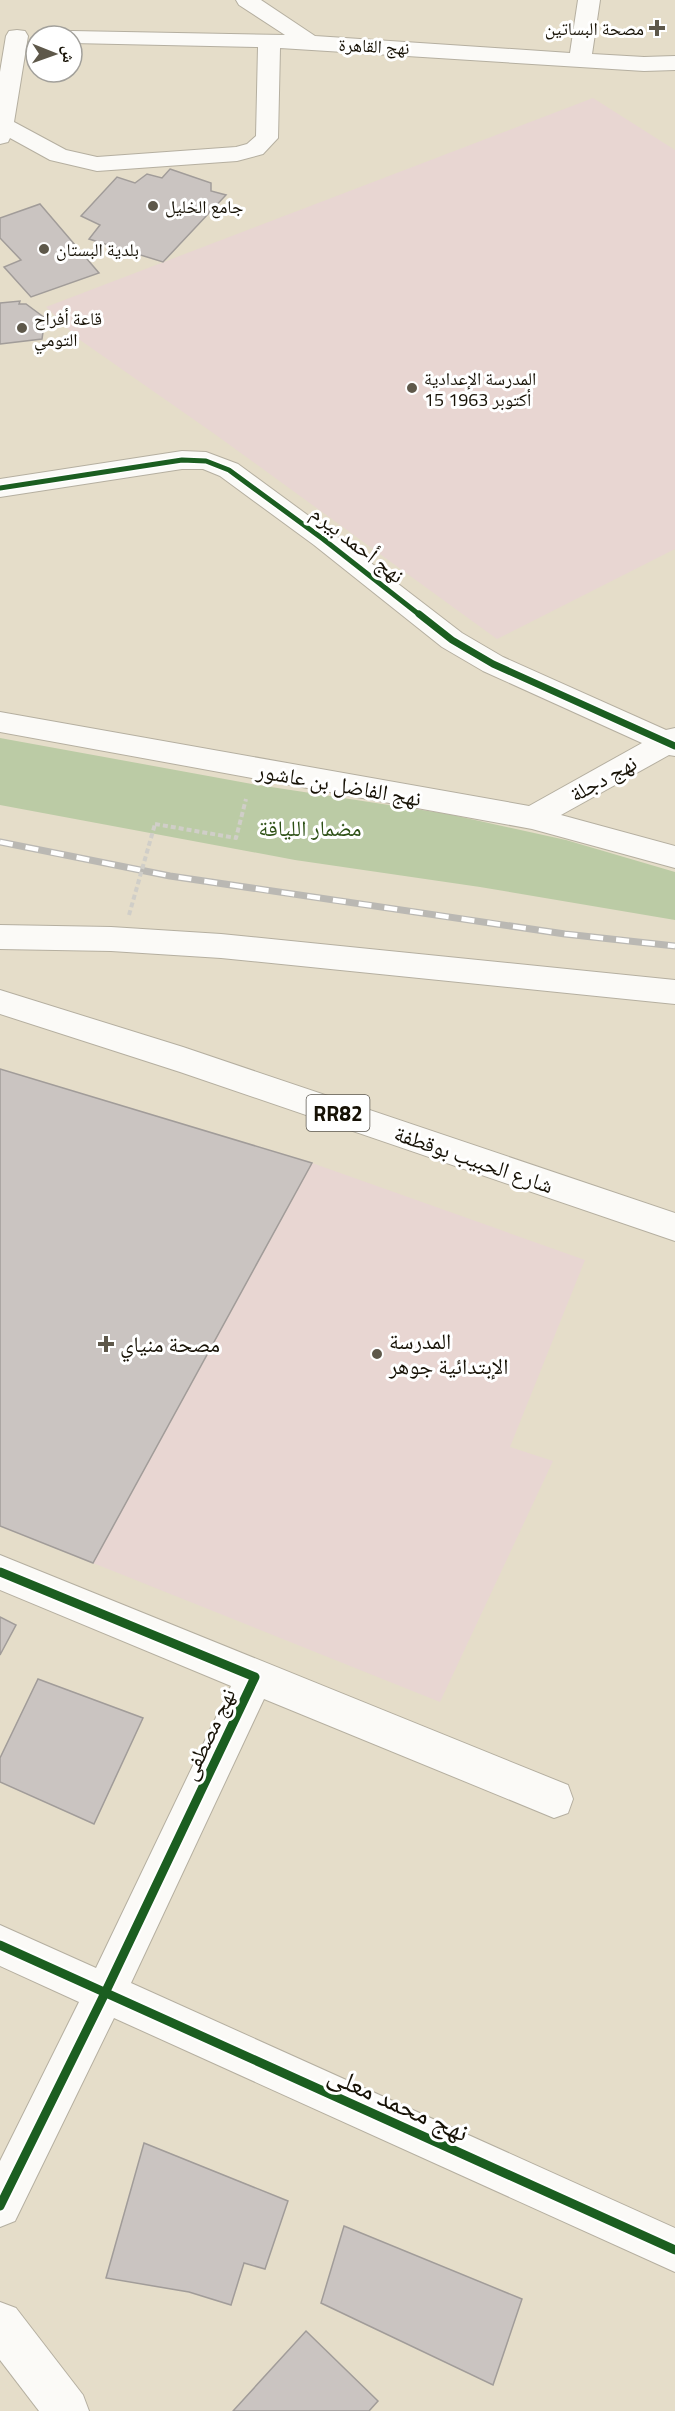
<svg xmlns="http://www.w3.org/2000/svg" width="675" height="2411" font-family="'Titillium Web','Noto Naskh Arabic',sans-serif">
  <style>
    .education { fill: #e8d6d2 }
    .green { fill: #bbcba5 }
    .building { fill: #cac4c1; stroke: #a19c99; stroke-width: 1.5 }
    .lines { fill: none; stroke-linecap: round; stroke-linejoin: round }
    .minor-casing { stroke: #b5afa0; stroke-width: 2 }
    .primary-casing { stroke: #b5afa0; stroke-width: 2 }
    .path { stroke: #d0cec8; stroke-width: 4; stroke-dasharray: 5 3; stroke-linecap: butt }
    .minor { fill: #fbfaf7; fill-rule: evenodd }
    .primary { fill: #fbfaf7; fill-rule: evenodd }
    .rail-casing { stroke: #bab8b3; stroke-width: 7 }
    .rail { stroke: #fff; stroke-width: 4.5; stroke-dasharray: 13; stroke-linecap: butt }
    .path-bridge { stroke: #d0cec8; stroke-width: 4; stroke-dasharray: 5 3; stroke-linecap: butt }
    .cycleway-far2-casing { stroke: #fff; stroke-width: 8 }
    .cycleway-far1-casing { stroke: #fff; stroke-width: 10 }
    .cycleway-casing { stroke: #fff; stroke-width: 13 }
    .cycleway-far2 { stroke: #1b5e20; stroke-width: 5 }
    .cycleway-far1 { stroke: #1b5e20; stroke-width: 7 }
    .cycleway { stroke: #1b5e20; stroke-width: 9 }
    .poi-dot { fill: #5e584a; stroke: #fff; stroke-width: 2 }
    .labels { text-anchor: middle; dominant-baseline: central; stroke-width: 6; stroke-linejoin: round; paint-order: stroke }
    .far-poi-label { font-size: 18px; fill: #161105; stroke: #fff; text-anchor: start }
    .far-street-label { font-size: 18px; fill: #161105; stroke: #fff }
    .shield { fill: #fff; stroke: #5c5850; stroke-width: 1.5 }
    .shield-label { font-size: 21px; font-weight: bold; fill: #161105 }
    .street-label { font-size: 22px; fill: #161105; stroke: #fff }
    .park-label { font-size: 22px; fill: #2d5015; stroke: #fff }
    .poi-label { font-size: 22px; fill: #161105; stroke: #fff; text-anchor: start }
    .near-street-label { font-size: 27px; fill: #161105; stroke: #fff }
  </style>
  <rect width="100%" height="100%" fill="#e5ddc9"/>
  <g class="education">
    <path d="M593 98 675 150V549L497 639 216 435 80 340 46 307Z"/>
    <path d="M312 1163 585 1260 510 1447 553 1461 440 1702 93 1563Z"/>
  </g>
  <path class="green" d="M0 738 258 785 448 814 566 840 675 872V920L480 887 295 860 0 805Z"/>
  <g class="building">
    <path d="M170 169 211 183V191L226 195 163 262 89 239 100 225 81 216 117 177 135 183 147 174 162 178Z"/>
    <path d="M40 204 99 273 31 297 4 267 21 260 0 238V218Z"/>
    <path d="M20 301 19 304H26L45 318 42 339 0 344V303Z"/>
    <path d="M0 1069 312 1163 93 1563 0 1526Z"/>
    <path d="M0 1617 16 1625 0 1655Z"/>
    <path d="M38 1679 143 1718 94 1824 0 1782V1758Z"/>
    <path d="M144 2143 288 2201 265 2269 244 2263 231 2305 189 2292 106 2278Z"/>
    <path d="M344 2226 522 2299 493 2385 321 2303Z"/>
    <path d="M306 2331 378 2401 369 2411H233Z"/>
  </g>
  <g class="lines">
    <g class="minor-casing">
      <g id="minor">
        <path d="M236 0H261L315 36 570 53 578 0H600L592 54 644 57 675 56V70L644 71 280 48 278 138 263 154 237 161 97 171 50 160 10 138 8 142 0 144V72L6 36 9 31 17 30 25 31 28 36 14 122 66 150 97 157 236 147 247 144 256 136 258 47 72 43V36H62L64 32 72 31 285 35 239 5Z"/>
        <path d="M182 451 206 452 238 464 332 533 462 633 503 657 666 730 675 728V756L669 755 561 815 675 846V868L532 829 0 732V712L529 806 642 743 483 671 442 647 314 545 220 476 203 469H182L0 497V479Z"/>
        <path d="M0 925 111 927 221 934 675 980V1004L221 958 111 951 0 949Z"/>
        <path d="M0 1555 568 1785 573 1799 568 1813 554 1818 264 1699 131 1983 675 2228V2272L114 2018 15 2221 0 2227V2161L79 2002 0 1966V1925L96 1968 231 1686 0 1590Z"/>
        <path d="M0 2302 16 2308 83 2395 89 2411H39L0 2360Z"/>
      </g>
    </g>
    <g class="primary-casing">
      <path id="primary" d="M0 990 183 1047 675 1213V1241L180 1072 0 1014Z"/>
    </g>
    <path class="path" d="M155 824 236 838 246 799"/>
    <use href="#minor" class="minor"/>
    <use href="#primary" class="primary"/>
    <g class="rail-casing">
      <path id="rail" d="M0 842 170 876 565 934 675 946"/>
    </g>
    <use href="#rail" class="rail"/>
    <path class="path-bridge" d="M129 915 155 824"/>
    <g class="cycleway-far2-casing">
      <path id="cycleway-far2" d="M0 488 182 460 206 461 229 470 323 539 421 616"/>
    </g>
    <g class="cycleway-far1-casing">
      <path id="cycleway-far1" d="M419 614 452 640 493 664 675 746"/>
    </g>
    <g class="cycleway-casing">
      <g id="cycleway">
        <path d="M0 1572 255 1677 106 1991 0 2206"/>
        <path d="M0 1945 675 2250"/>
      </g>
    </g>
    <use href="#cycleway-far2" class="cycleway-far2"/>
    <use href="#cycleway-far1" class="cycleway-far1"/>
    <use href="#cycleway" class="cycleway"/>
  </g>
  <g class="poi-dot">
    <path d="M654 19h6v6h6v6h-6v6h-6v-6h-6v-6h6z"/>
    <circle cx="153" cy="206" r="6"/>
    <circle cx="44" cy="249" r="6"/>
    <circle cx="22" cy="328" r="6"/>
    <circle cx="412" cy="388" r="6"/>
    <path d="M103 1335h6v6h6v6h-6v6h-6v-6h-6v-6h6z"/>
    <circle cx="377" cy="1354" r="6"/>
  </g>
  <g class="labels">
    <g class="far-poi-label">
      <text x="644" y="28" text-anchor="end">مصحة البساتين</text>
      <text x="165" y="206">جامع الخليل</text>
      <text x="56" y="249">بلدية البستان</text>
      <text x="34" y="318">قاعة أفراح<tspan x="34" dy="21">التومي</tspan></text>
      <text x="424" y="378">المدرسة الإعدادية<tspan x="424" dy="21">15 أكتوبر 1963</tspan></text>
    </g>
    <g class="far-street-label">
      <text transform="translate(374 46) rotate(3)">نهج القاهرة</text>
    </g>
    <rect class="shield" x="306.5" y="1095" width="63" height="36" rx="4.5"/>
    <g class="shield-label">
      <text x="338" y="1113">RR82</text>
    </g>
    <g class="street-label">
      <text transform="translate(358 544) rotate(38)">نهج أحمد بيرم</text>
      <text transform="translate(603 778) rotate(-29)">نهج دجلة</text>
      <text transform="translate(339 784) rotate(10)">نهج الفاضل بن عاشور</text>
      <text transform="translate(474 1159) rotate(19)">شارع الحبيب بوقطفة</text>
      <text transform="translate(208 1734) rotate(-65)">نهج مصطفى</text>
    </g>
    <g class="park-label">
      <text x="310" y="828">مضمار اللياقة</text>
    </g>
    <g class="poi-label">
      <text x="389" y="1341">المدرسة<tspan x="389" dy="25">الإبتدائية جوهر</tspan></text>
      <text x="120" y="1344">مصحة منياي</text>
    </g>
    <g class="near-street-label">
      <text transform="translate(399 2102) rotate(24)">نهج محمد معلى</text>
    </g>
  </g>
  <g transform="translate(54 54) rotate(91)"><circle r="28" fill="#ffffff" stroke="#a2a09b" stroke-width="1.5"/>
  <path d="M0-4.5L10 22L0 15L-10 22Z" fill="#5e584a"/>
  <text y="-9" font-size="16" font-weight="bold" text-anchor="middle" fill="#161105">ش</text>
  </g>
</svg>
